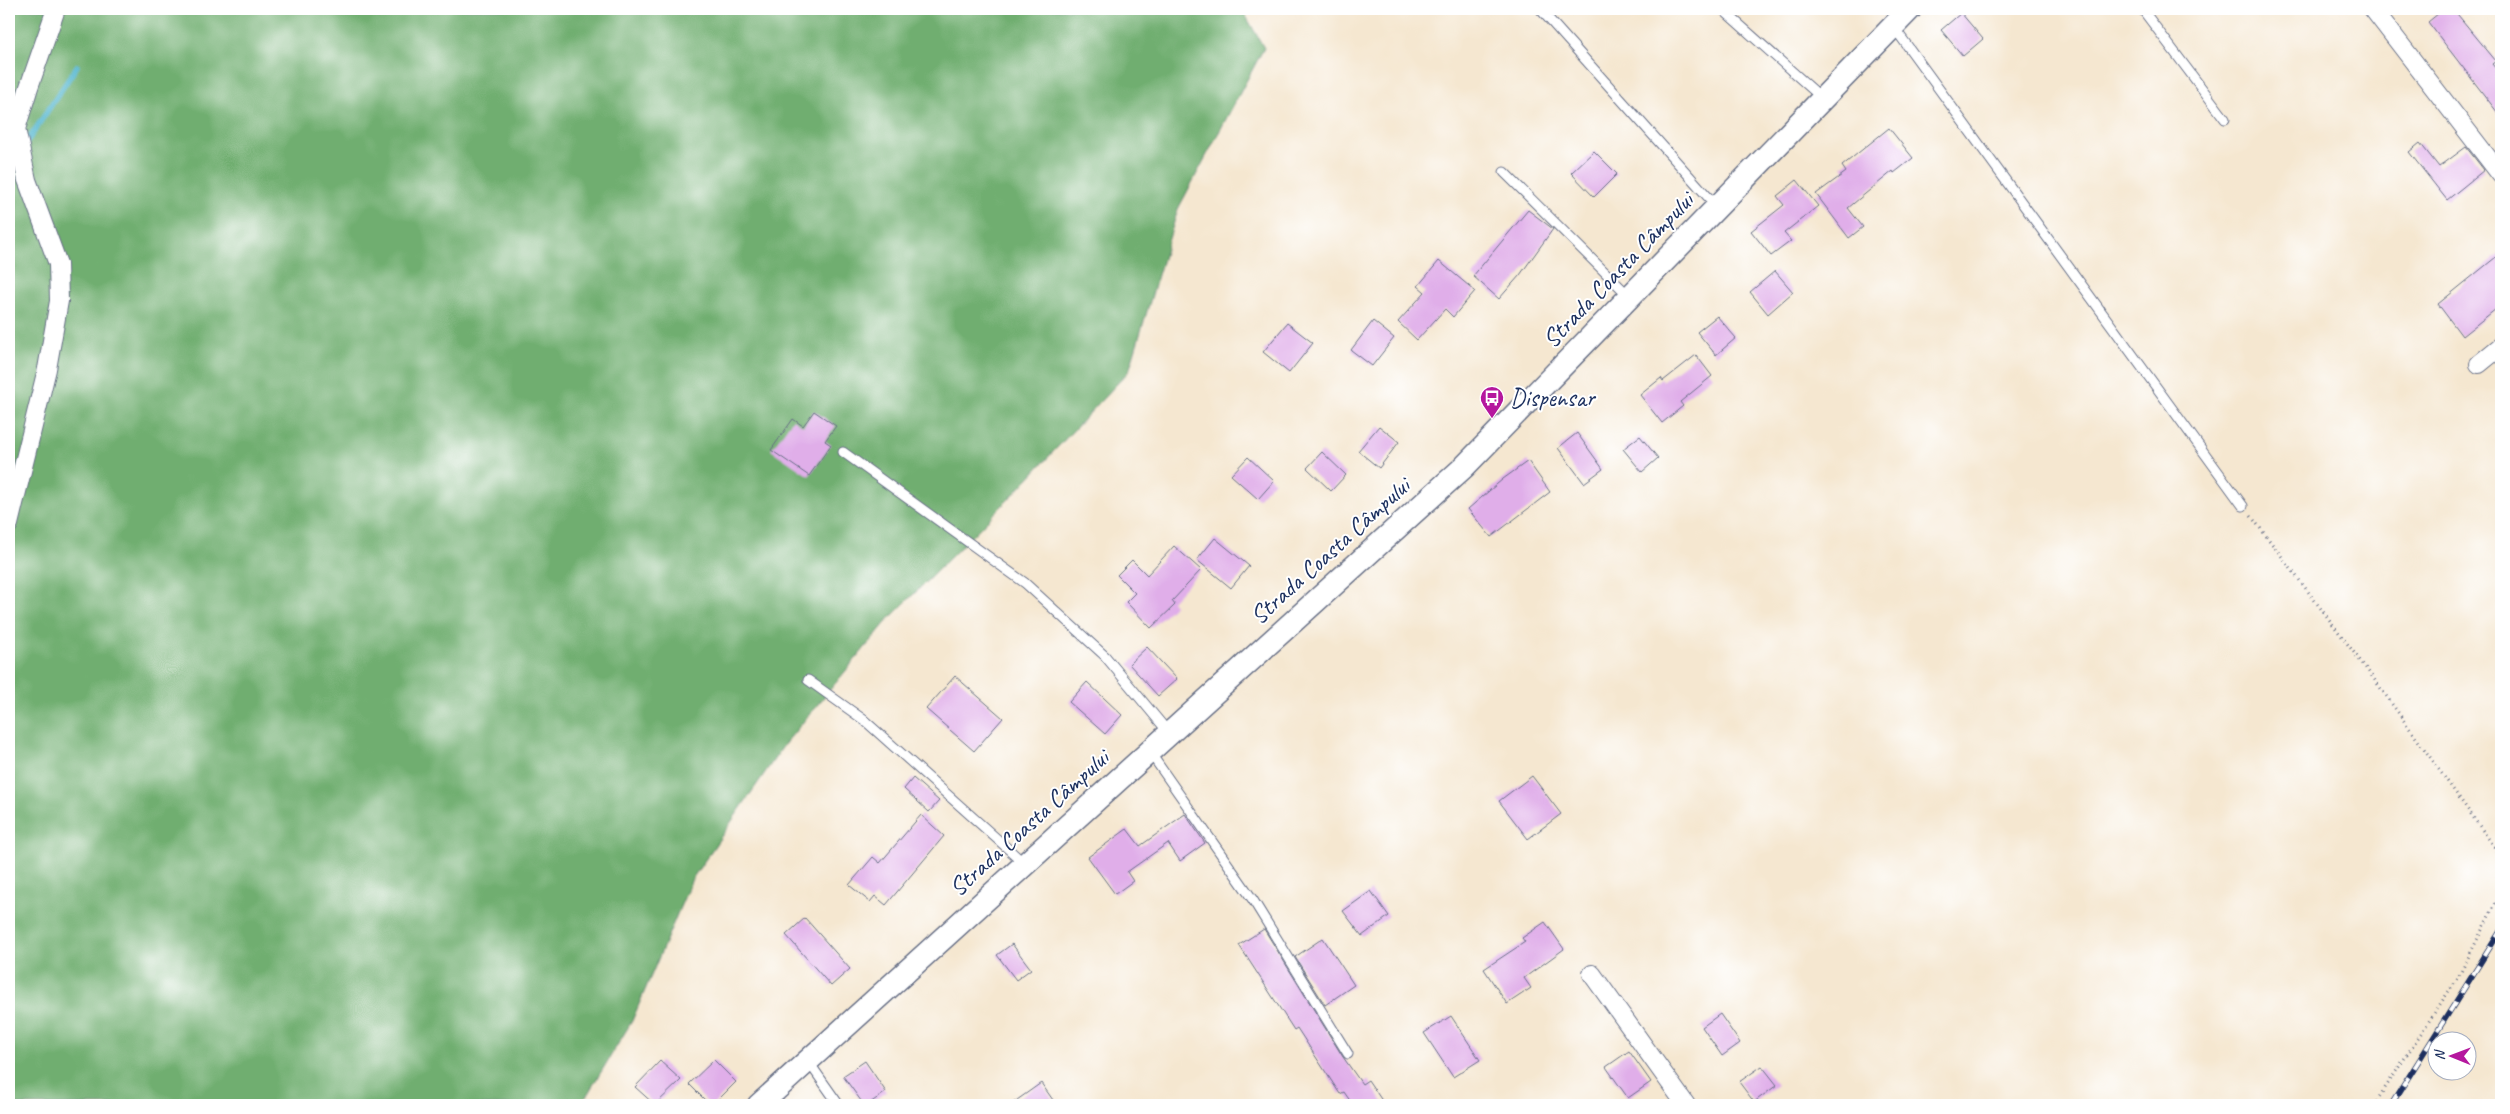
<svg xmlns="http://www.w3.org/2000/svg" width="2510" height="1114" font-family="Caveat,sans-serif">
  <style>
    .forest { fill: #6fae6f; stroke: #456e66 }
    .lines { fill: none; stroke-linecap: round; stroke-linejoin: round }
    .stream { stroke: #51b5cf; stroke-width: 5.5 }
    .building { fill: #e0aee9 }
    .service-casing { stroke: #676f86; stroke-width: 11 }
    .minor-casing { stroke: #676f86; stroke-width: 20 }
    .tertiary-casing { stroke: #676f86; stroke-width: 25 }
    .path { stroke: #676f86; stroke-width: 3; stroke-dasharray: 1 4; stroke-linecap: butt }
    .service { stroke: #fff; stroke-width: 9 }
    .minor { stroke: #fff; stroke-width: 18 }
    .tertiary { stroke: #fff; stroke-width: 22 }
    .rail-casing { stroke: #1b2f5e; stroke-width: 5.5 }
    .rail { stroke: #fff; stroke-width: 4; stroke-dasharray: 11; stroke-linecap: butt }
    .labels { text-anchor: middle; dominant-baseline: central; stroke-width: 4; stroke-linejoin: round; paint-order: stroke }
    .street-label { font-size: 25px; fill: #1b2f5e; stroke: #fff }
    .poi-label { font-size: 25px; fill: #1b2f5e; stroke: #fff; text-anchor: start }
  </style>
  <rect width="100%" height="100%" fill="#fff"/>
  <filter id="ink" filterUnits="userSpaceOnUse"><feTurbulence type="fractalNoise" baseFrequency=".02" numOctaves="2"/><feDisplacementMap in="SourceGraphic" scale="10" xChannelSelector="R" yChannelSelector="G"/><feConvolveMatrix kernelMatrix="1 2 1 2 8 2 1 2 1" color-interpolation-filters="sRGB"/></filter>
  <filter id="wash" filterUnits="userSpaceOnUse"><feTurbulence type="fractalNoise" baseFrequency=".0096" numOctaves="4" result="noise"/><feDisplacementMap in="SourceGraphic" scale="20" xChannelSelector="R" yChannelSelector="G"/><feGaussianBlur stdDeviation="1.12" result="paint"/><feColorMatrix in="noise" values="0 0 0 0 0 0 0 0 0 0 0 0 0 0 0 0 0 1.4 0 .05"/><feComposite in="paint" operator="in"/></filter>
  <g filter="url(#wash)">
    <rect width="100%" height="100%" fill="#f5e7d0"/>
    <path class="forest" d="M9 9H1242L1264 48 1178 209 1129 371 1010 498 889 619 784 745 692 879 632 1021 581 1105H9Z"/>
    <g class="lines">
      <g class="stream">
        <path d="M23 148 77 66"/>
        <path d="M9 171 18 156"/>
      </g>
    </g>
    <g id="blocks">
      <g class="building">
        <path d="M2444 9H2453L2496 61 2492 64 2501 75V117L2428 22Z"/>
        <path d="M1961 13 1983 39 1963 56 1941 30Z"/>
        <path d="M1889 128 1913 158 1894 173 1893 171 1848 208 1863 227 1849 238 1816 194 1846 172 1842 166Z"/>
        <path d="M2420 143 2439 167 2466 147 2484 170 2447 200 2409 152Z"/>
        <path d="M1594 151 1617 174 1594 197 1571 173Z"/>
        <path d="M1797 180 1818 206 1784 233 1791 241 1771 256 1751 231 1784 205 1777 196Z"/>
        <path d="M1528 210 1553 229 1520 275 1499 299 1473 276Z"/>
        <path d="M2501 253V305L2462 336 2438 304Z"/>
        <path d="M1439 261 1475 291 1453 317 1445 309 1417 340 1398 322 1425 292 1418 286Z"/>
        <path d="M1775 271 1793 292 1768 314 1750 292Z"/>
        <path d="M1717 316 1736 338 1716 355 1697 332Z"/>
        <path d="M1373 321 1394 338 1372 366 1351 350Z"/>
        <path d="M1287 323 1313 343 1289 373 1263 352Z"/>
        <path d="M1696 355 1712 376 1680 402 1683 406 1662 423 1640 395 1661 378 1663 381Z"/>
        <path d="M814 411 836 426 825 441 831 445 809 476 771 450 793 419 803 426Z"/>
        <path d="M1379 426 1399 442 1379 468 1358 451Z"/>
        <path d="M1577 433 1603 469 1584 483 1558 448Z"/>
        <path d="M1640 436 1658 458 1642 472 1623 449Z"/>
        <path d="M1322 452 1346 475 1331 491 1307 468Z"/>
        <path d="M1248 457 1274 481 1258 499 1231 475Z"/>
        <path d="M1528 461 1550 492 1491 537 1468 509 1503 479Z"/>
        <path d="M1215 538 1249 566 1231 588 1197 560Z"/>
        <path d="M1174 546 1201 570 1172 601 1175 605 1151 628 1126 602 1135 593 1117 575 1132 560 1147 575Z"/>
        <path d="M1147 647 1177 679 1158 696 1129 664Z"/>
        <path d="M955 676 1003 718 974 751 926 709Z"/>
        <path d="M1087 682 1122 715 1105 734 1069 702Z"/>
        <path d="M1532 776 1561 814 1528 839 1499 801Z"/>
        <path d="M913 778 939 801 929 812 904 789Z"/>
        <path d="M1185 814 1205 843 1180 861 1168 843 1127 872 1133 881 1115 894 1088 857 1127 829 1140 846Z"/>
        <path d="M921 815 944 836 886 905 875 896 870 902 849 885 873 857 880 863Z"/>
        <path d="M1371 891 1389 916 1362 936 1343 911Z"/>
        <path d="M805 918 850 969 831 986 786 935Z"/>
        <path d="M1545 922 1564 949 1524 978 1531 988 1507 1004 1484 969 1525 942 1522 938Z"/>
        <path d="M1264 929 1343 1057 1362 1084 1368 1080 1385 1105H1353L1344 1092 1340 1094 1297 1028 1294 1030 1239 945Z"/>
        <path d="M1323 938 1354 985 1325 1005 1295 957Z"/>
        <path d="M1012 944 1031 969 1016 980 997 955Z"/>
        <path d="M1720 1014 1740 1043 1722 1056 1702 1027Z"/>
        <path d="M1451 1016 1480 1060 1453 1077 1424 1033Z"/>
        <path d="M1629 1051 1651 1082 1628 1098 1606 1067Z"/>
        <path d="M714 1060 736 1082 713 1105H710L689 1084Z"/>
        <path d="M660 1061 681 1080 655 1105 635 1087Z"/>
        <path d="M865 1061 886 1092 867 1105H864L843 1076Z"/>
        <path d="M1762 1066 1777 1085 1754 1102 1739 1082Z"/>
        <path d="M1041 1083 1053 1100 1046 1105H1010Z"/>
      </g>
    </g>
  </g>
  <g filter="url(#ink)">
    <use href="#blocks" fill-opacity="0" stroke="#676f86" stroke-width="1"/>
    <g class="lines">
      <g class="service-casing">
        <g id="service">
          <path d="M1540 9 1717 207"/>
          <path d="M1722 9 1822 98"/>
          <path d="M2142 9 2225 119"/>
          <path d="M1893 26 2243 506"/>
          <path d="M1504 172 1630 297"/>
          <path d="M843 452 1025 583 1105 656 1169 733"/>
          <path d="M808 680 864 720 1025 864"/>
          <path d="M1149 751 1253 900 1348 1054"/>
          <path d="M808 1061 839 1105"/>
        </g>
      </g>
      <g class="minor-casing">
        <g id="minor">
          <path d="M2373 9 2501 175"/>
          <path d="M2479 364 2501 346"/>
          <path d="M9 524 47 369 59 301 58 264 27 180 16 129 29 87 56 9"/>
          <path d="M1592 974 1686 1105"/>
        </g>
      </g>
      <g class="tertiary-casing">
        <path id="tertiary" d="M759 1105 1464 467 1910 9"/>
      </g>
      <g class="path">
        <path d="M2251 516 2374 679 2501 856"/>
        <path d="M2374 1105 2460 974 2501 892"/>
      </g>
      <use href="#service" class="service"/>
      <use href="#minor" class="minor"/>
      <use href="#tertiary" class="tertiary"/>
      <g class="rail-casing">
        <path id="rail" d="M2391 1105 2501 930"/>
      </g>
      <use href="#rail" class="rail"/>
    </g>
  </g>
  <defs>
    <g id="bus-pin" transform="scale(1.25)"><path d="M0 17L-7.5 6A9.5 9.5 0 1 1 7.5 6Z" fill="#b5179e" stroke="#fff"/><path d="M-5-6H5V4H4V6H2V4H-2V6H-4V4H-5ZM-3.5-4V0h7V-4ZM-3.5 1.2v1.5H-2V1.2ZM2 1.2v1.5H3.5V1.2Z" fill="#fff"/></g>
  </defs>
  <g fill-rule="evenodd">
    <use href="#bus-pin" x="1492" y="398"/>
  </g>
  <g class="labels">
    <g class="street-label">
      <text transform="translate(1618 270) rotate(-46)">Strada Coasta Câmpului</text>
      <text transform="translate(1330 551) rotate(-42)">Strada Coasta Câmpului</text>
      <text transform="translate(1029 823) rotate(-42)">Strada Coasta Câmpului</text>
    </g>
    <g class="poi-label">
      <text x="1510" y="398">Dispensar</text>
    </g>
  </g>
  <rect width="2510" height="1114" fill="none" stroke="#fff" stroke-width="30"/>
  <g transform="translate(2452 1056) rotate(271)"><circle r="24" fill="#ffffff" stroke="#a4acbf"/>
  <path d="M0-4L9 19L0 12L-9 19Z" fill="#b5179e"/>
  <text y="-8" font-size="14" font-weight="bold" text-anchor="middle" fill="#1b2f5e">N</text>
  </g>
</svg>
